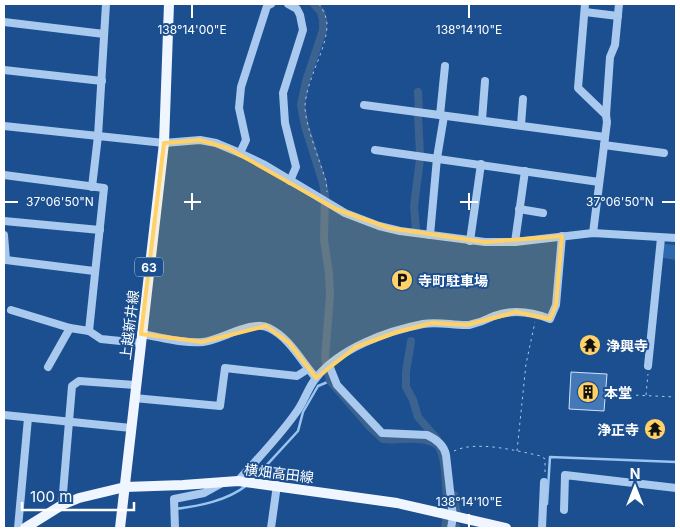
<svg xmlns="http://www.w3.org/2000/svg" width="680" height="532" font-family="Inter,'Noto Sans JP',sans-serif">
  <style>
    .green { fill: #2e69ad }
    .lines { fill: none; stroke-linecap: round; stroke-linejoin: round }
    .stream { stroke: #9cc4f0; stroke-width: 2.5 }
    .canal { stroke: #3c6290; stroke-width: 8 }
    .building { fill: #4478b7; stroke: #cfe3fa }
    .path { stroke: #a9c9ee; stroke-width: 1; stroke-dasharray: 2.5 4; stroke-linecap: butt }
    .minor { stroke: #a9c9ee; stroke-width: 8 }
    .major { stroke: #f0f6ff; stroke-width: 10 }
    .marked { fill: #ffd166; fill-opacity: 0.2; stroke: #ffd166; stroke-width: 4; stroke-linejoin: round }
    .ticks { fill: none; stroke: #fff; stroke-width: 2 }
    .labels { text-anchor: middle; dominant-baseline: central; stroke-width: 4; stroke-linejoin: round; paint-order: stroke }
    .shield { fill: #1b4f8f; stroke: #bbcadd; stroke-width: 1 }
    .shield-label { font-size: 12px; font-weight: bold; fill: #fff }
    .poi-label { font-size: 14px; font-weight: bold; fill: #fff; stroke: #1b4f8f; text-anchor: start }
    .street-label { font-size: 14px; fill: #fff; stroke: #1b4f8f }
    .ticks-label { font-size: 12px; text-anchor: middle; fill: #fff; stroke: #1b4f8f; stroke-width: 4; stroke-linejoin: round; paint-order: stroke }
  </style>
  <rect width="100%" height="100%" fill="#1b4f8f"/>
  <path class="green" d="M664 244 676 245V260L663 258Z"/>
  <g class="lines">
    <g class="stream">
      <path d="M253 480 298 431 303 412 318 386 330 381"/>
      <path d="M547 504 550 457 676 462"/>
      <path d="M175 509C199 506 227 501 247 485"/>
    </g>
    <g class="canal">
      <path d="M314 4 321 12 323 20V30L306 81 301 105 305 126 323 183 325 195 324 240 329 273 330 295 325 358 330 381 370 427 383 439C398 441 414 436 429 441 433 442 437 444 439 447 447 459 448 513 445 528"/>
      <path d="M418 92 419 111"/>
      <path d="M418 115 420 154"/>
      <path d="M416 230 414 206 420 159"/>
      <path d="M411 341 406 372V387L413 400 418 417 437 439"/>
      <path d="M454 495 457 516"/>
      <path d="M456 528V527"/>
    </g>
  </g>
  <path class="building" d="M571 372 607 374 604 411 569 409Z"/>
  <g class="lines">
    <g class="path">
      <path d="M319 4C323 10 327 17 327 25 327 50 306 79 305 107 305 124 320 162 326 181L327 192"/>
      <path d="M610 394 676 397"/>
      <path d="M646 395 648 374"/>
      <path d="M454 451C476 440 518 451 541 456L545 459V474"/>
      <path d="M517 451 526 364 535 322"/>
    </g>
    <g class="minor">
      <path d="M288 4 297 9 300 15 303 30 283 93 285 123 296 167 290 181"/>
      <path d="M585 4 578 88 606 115"/>
      <path d="M585 12 618 16"/>
      <path d="M4 22 104 34"/>
      <path d="M4 70 102 81"/>
      <path d="M364 105 605 137"/>
      <path d="M440 115 445 66"/>
      <path d="M482 120 485 81"/>
      <path d="M521 125 523 99"/>
      <path d="M4 126 164 143 200 140 216 143 240 153 263 164 345 213 379 226 400 231 485 242H515L593 233 676 238"/>
      <path d="M604 145 664 153"/>
      <path d="M375 150 599 182"/>
      <path d="M240 153 246 140 239 108 241 87 267 6 271 4"/>
      <path d="M4 175 104 188 89 331 101 339 140 343"/>
      <path d="M92 187 98 136 106 4"/>
      <path d="M519 209 543 213"/>
      <path d="M4 221 100 230"/>
      <path d="M593 233 607 122 606 115 610 57 615 45 619 4"/>
      <path d="M4 235 6 260 94 271"/>
      <path d="M430 235 437 158 444 116"/>
      <path d="M470 241 481 164"/>
      <path d="M515 242 525 171"/>
      <path d="M11 310 70 328 89 331"/>
      <path d="M141 334C161 337 183 344 203 342 221 340 253 319 269 328 290 338 301 361 316 378"/>
      <path d="M329 365 337 385 382 433 427 435C436 439 444 445 446 455L453 517 451 528"/>
      <path d="M648 366 661 238"/>
      <path d="M48 367 70 328"/>
      <path d="M134 398 220 406 225 368 297 376 308 369"/>
      <path d="M4 415 131 428"/>
      <path d="M238 481C257 459 278 438 295 414 304 403 307 389 316 378 340 348 387 331 423 324 439 321 454 326 469 325 478 323 486 320 494 316 513 309 532 312 550 319L556 305 562 236"/>
      <path d="M62 505 72 386 79 381 135 385"/>
      <path d="M564 510 565 475 676 488"/>
      <path d="M18 528 28 418"/>
      <path d="M175 528 174 499 204 493 222 483"/>
      <path d="M271 528 277 485"/>
      <path d="M542 528 544 482"/>
    </g>
    <g class="major">
      <path d="M25 528 62 505 79 498 125 487 183 485 238 481 397 503 506 528"/>
      <path d="M120 528 164 143 169 4"/>
    </g>
  </g>
  <path class="marked" d="M200 140 228 148 336 209 389 228 485 242 562 236 556 305 550 319 516 312 467 325 432 323 397 332 356 347 316 378 289 343 266 326 202 342 141 334 164 143Z"/>
  <path class="ticks" d="M192 5V18M469 5V18M192 193V210M469 193V210M5 202H18M184 202H201M460 202H478M662 202H675M469 514V527"/>
  <defs>
    <g id="parking-disc" transform="scale(1.125)"><circle r="9.5" fill="#ffd166" stroke="#1b4f8f"/><path d="M-3.5-5.5H1a3.5 3.5 0 0 1 0 7H-1V5.5H-3.5ZM-1-3.4V-.6H.8a1.4 1.4 0 0 0 0-2.8Z" fill="#111"/></g>
    <g id="temple-disc" transform="scale(1.125)"><circle r="9.5" fill="#ffd166" stroke="#1b4f8f"/><path d="M0-6L5-2H3V0L6.5 2.5H4V6H1.5V3h-3V6H-4V2.5H-6.5L-3 0V-2H-5Z" fill="#111"/></g>
    <g id="building-disc" transform="scale(1.125)"><circle r="9.5" fill="#ffd166" stroke="#1b4f8f"/><path d="M-4-6H4V6H1V3H-1V6H-4ZM-2.5-4.3h1.7v1.8h-1.7ZM.8-4.3h1.7v1.8H.8ZM-2.5-1h1.7V.8h-1.7ZM.8-1h1.7V.8H.8Z" fill="#111"/></g>
  </defs>
  <g fill-rule="evenodd">
    <use href="#parking-disc" x="402" y="280"/>
    <use href="#temple-disc" x="590" y="345"/>
    <use href="#building-disc" x="588" y="392"/>
    <use href="#temple-disc" x="655" y="429"/>
  </g>
  <g class="labels">
    <rect class="shield" x="135" y="257.5" width="28" height="19" rx="4"/>
    <g class="shield-label">
      <text x="149" y="267">63</text>
    </g>
    <g class="poi-label">
      <text x="418" y="280">寺町駐車場</text>
      <text x="606" y="345">浄興寺</text>
      <text x="604" y="392">本堂</text>
      <text x="639" y="429" text-anchor="end">浄正寺</text>
    </g>
    <g class="street-label">
      <text transform="translate(129 325) rotate(-83)">上越新井線</text>
      <text transform="translate(279 473) rotate(7)">横畑高田線</text>
    </g>
  </g>
  <g class="ticks-label">
    <text x="192" y="34">138°14'00"E</text>
    <text x="469" y="34">138°14'10"E</text>
    <text x="60" y="206">37°06'50"N</text>
    <text x="620" y="206">37°06'50"N</text>
    <text x="469" y="506">138°14'10"E</text>
  </g>
  <rect width="680" height="532" fill="none" stroke="#ffffff" stroke-width="10"/>
  <g transform="translate(635 487)" stroke="#1b4f8f" stroke-width="4" paint-order="stroke">
  <path d="M0-4L9 19L0 12L-9 19Z" fill="#ffffff"/>
  <text y="-8" font-size="14" font-weight="bold" text-anchor="middle" fill="#ffffff">N</text>
  </g>
  <path d="M22 502v8h112v-8" fill="none" stroke="#ffffff" stroke-width="2.5"/>
  <text x="30" y="502" font-size="15" fill="#ffffff" stroke="#1b4f8f" stroke-width="4" paint-order="stroke">100 m</text>
</svg>
